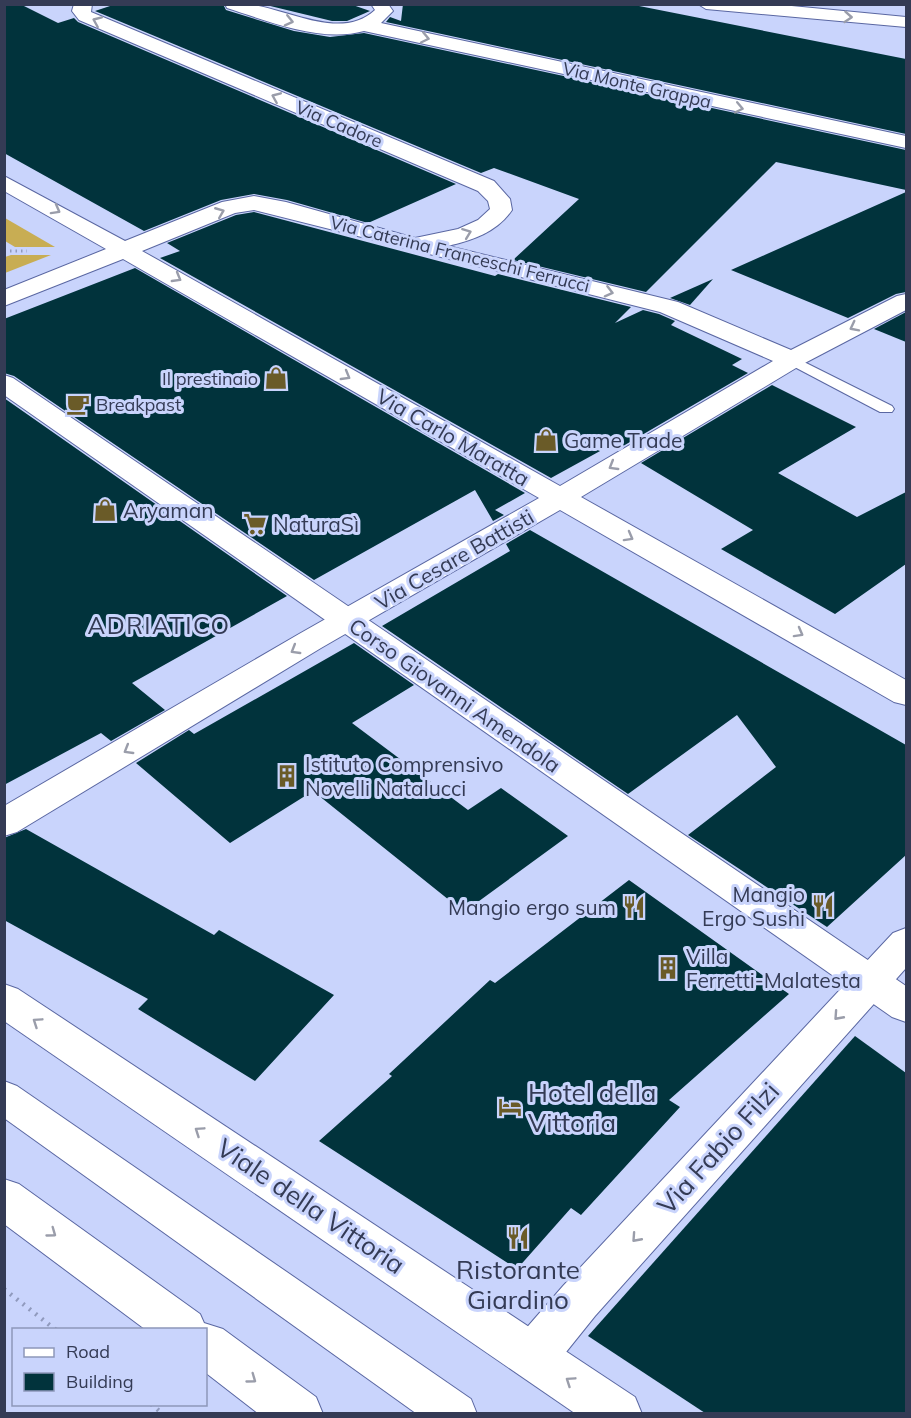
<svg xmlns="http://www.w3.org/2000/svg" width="911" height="1418" font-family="Mulish,sans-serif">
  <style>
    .green { fill: #c8ad53 }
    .building { fill: #01333c }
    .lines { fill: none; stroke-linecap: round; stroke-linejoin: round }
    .service-casing { stroke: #5a67a2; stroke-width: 2 }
    .pedestrian-casing { stroke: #5a67a2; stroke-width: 2 }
    .minor-casing { stroke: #5a67a2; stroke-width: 2 }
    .tertiary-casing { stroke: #5a67a2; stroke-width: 2 }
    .path-far1 { stroke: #909abd; stroke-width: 3; stroke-dasharray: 1.5 4; stroke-linecap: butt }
    .path { stroke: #909abd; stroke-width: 4.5; stroke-dasharray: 2 6; stroke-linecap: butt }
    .service { fill: #fff; fill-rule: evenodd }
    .pedestrian { fill: #fff; fill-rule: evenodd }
    .minor { fill: #fff; fill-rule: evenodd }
    .tertiary { fill: #fff; fill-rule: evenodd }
    .oneway { stroke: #9a9daa }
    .labels { text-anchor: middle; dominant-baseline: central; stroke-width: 6; stroke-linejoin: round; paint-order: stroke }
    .far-street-label { font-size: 18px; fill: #343b55; stroke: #c9d4fc }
    .far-poi-label { font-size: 18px; fill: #343b55; stroke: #c9d4fc; text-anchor: end }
    .street-label { font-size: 21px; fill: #343b55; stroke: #c9d4fc }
    .poi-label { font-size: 21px; fill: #343b55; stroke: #c9d4fc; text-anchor: start }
    .quarter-label { font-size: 24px; letter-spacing: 1.5px; fill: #343b55; stroke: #c9d4fc }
    .near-poi-label { font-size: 26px; fill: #343b55; stroke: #c9d4fc; text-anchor: start }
    .near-street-label { font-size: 26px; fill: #343b55; stroke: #c9d4fc }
  </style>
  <rect width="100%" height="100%" fill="#c9d4fc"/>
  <g class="green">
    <path d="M4 218H5L55 247H15L5 241Z"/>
    <path d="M11 255H51L5 273V257Z"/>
  </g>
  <g class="building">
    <path d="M4 4H20L58 23 74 18 78 22 456 184 368 223 287 200 254 194 221 200 144 231 4 153Z"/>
    <path d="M116 4H223L226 10 294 31 330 37 364 33 906 150V190L776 162 646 292 513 260 579 199 494 168 481 173 95 11Z"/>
    <path d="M262 4H350L370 11 347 21H332Z"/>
    <path d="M403 4H629L906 59V134L386 22 390 17 401 21Z"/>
    <path d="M906 192V292L896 294 848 318 731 270Z"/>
    <path d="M254 212 495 276 498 274 631 307 615 323 643 310 659 314 675 321 671 325 742 359 732 365 748 373 618 449 611 445 551 478 160 258 180 251 167 243 236 215Z"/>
    <path d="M135 268 525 493 495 510 504 515 493 521 475 490 314 580 14 376 4 373V319Z"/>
    <path d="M713 279 690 305 670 298Z"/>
    <path d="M906 312V342L874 329Z"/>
    <path d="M772 385 856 427 778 473 857 517 906 492V564L835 614 721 549 753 530 641 463Z"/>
    <path d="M4 398 287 596 132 683 165 710 111 741 101 733 4 785Z"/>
    <path d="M530 530 906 745V855L827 927 688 835 776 767 737 715 628 794 382 626 510 551 506 544Z"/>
    <path d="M354 643 414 685 352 723 468 810 501 788 568 836 464 912 313 791 230 843 136 763 189 730 194 734Z"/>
    <path d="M26 829 214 935 219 930 334 995 255 1081 138 1009 148 999 4 920V838Z"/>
    <path d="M629 880 789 994 669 1100 680 1107 581 1215 571 1208 517 1269 319 1141 392 1076 389 1074 490 980 495 983Z"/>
    <path d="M855 1036 906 1073V1413H705L588 1336Z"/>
  </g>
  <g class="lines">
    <g class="service-casing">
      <path id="service" d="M792 356 892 406 894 409 892 412H880L787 363 785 360 787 357Z"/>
    </g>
    <g class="pedestrian-casing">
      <path id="pedestrian" d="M4 1081 17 1086 471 1399 477 1414H417L4 1118Z"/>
    </g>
    <g class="minor-casing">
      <g id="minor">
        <path d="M74 4H92L91 12 494 181 510 199 512 210C497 232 473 240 448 246L678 302 791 350 897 296 906 294V310L801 365 581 497 906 680V705L894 702 560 510 321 648 17 832 4 836V806L299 634 539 498 123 259 4 306V290L106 249 4 191V176L125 241 222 202 254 196 286 202 415 238 458 229 478 220 490 209 488 201 478 191 79 20 72 11ZM254 210 660 312 773 361 560 486 142 251 235 213Z"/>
        <path d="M225 4C234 4 244 3 253 5 290 10 342 41 375 10L371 4H388L393 11 381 23 906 136V148L364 31C321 43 268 21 227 8Z"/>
        <path d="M698 4H771L906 17V27L706 9Z"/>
        <path d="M906 928V968L595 1316 550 1372 533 1379 516 1372 509 1356 516 1340 563 1286 893 933Z"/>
      </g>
    </g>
    <g class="tertiary-casing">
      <g id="tertiary">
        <path d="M4 375 13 378 906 986V1022L892 1017 4 395Z"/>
        <path d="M4 984 18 989 635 1397 642 1414H576L4 1021Z"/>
        <path d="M4 1179 19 1184 200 1314 204 1323 223 1329 316 1397 323 1414H259L206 1373V1330H146L4 1224Z"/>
      </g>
    </g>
    <path class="path-far1" d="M10 251H27"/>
    <g class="path">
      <path d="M4 1289 56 1330"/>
      <path d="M151 1404 163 1414"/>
    </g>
    <use href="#service" class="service"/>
    <use href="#pedestrian" class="pedestrian"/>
    <use href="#minor" class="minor"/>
    <use href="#tertiary" class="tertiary"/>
  </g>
  <defs><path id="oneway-chevron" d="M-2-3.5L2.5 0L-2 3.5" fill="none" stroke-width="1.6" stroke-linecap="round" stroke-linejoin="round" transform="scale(1.5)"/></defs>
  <g class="oneway">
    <use href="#oneway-chevron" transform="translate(848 17) rotate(4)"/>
    <use href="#oneway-chevron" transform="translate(97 21) rotate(-157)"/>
    <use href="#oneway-chevron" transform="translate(289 21) rotate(13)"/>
    <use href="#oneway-chevron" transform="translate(425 38) rotate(12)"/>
    <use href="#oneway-chevron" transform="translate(276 97) rotate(-157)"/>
    <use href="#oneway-chevron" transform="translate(739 108) rotate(12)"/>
    <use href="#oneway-chevron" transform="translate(56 210) rotate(29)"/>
    <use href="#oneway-chevron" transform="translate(220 212) rotate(-22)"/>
    <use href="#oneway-chevron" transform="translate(467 233) rotate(-21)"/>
    <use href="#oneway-chevron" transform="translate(177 278) rotate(30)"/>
    <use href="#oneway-chevron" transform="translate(609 292) rotate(14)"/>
    <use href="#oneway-chevron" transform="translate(854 327) rotate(153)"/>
    <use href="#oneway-chevron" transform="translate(346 376) rotate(30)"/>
    <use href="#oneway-chevron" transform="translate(613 466) rotate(149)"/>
    <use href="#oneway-chevron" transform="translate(629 537) rotate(29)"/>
    <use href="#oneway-chevron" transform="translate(799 633) rotate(29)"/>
    <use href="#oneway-chevron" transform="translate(295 650) rotate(149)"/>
    <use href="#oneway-chevron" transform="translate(128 750) rotate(149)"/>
    <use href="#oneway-chevron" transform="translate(838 1016) rotate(132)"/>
    <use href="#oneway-chevron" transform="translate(37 1022) rotate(-146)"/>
    <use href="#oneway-chevron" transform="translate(199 1131) rotate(-146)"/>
    <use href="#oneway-chevron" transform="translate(52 1233) rotate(36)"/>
    <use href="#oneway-chevron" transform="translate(636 1238) rotate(132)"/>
    <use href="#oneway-chevron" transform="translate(252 1379) rotate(36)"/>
    <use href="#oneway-chevron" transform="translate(570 1381) rotate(-146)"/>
  </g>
  <defs>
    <g id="shop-bare" transform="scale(1.8)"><path d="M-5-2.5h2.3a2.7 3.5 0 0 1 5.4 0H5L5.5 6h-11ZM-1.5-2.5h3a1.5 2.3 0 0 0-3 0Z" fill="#6a5b28" stroke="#c9d4fc" stroke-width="2.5" paint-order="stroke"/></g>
    <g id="cafe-bare" transform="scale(1.8)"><path d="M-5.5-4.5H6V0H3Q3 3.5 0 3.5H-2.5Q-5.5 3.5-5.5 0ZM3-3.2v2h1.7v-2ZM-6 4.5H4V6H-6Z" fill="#6a5b28" stroke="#c9d4fc" stroke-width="2.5" paint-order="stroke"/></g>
    <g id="supermarket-bare" transform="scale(1.8)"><path d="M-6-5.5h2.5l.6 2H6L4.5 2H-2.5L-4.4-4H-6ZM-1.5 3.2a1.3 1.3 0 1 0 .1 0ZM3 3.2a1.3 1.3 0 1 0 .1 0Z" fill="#6a5b28" stroke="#c9d4fc" stroke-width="2.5" paint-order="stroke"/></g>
    <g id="building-bare" transform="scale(1.8)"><path d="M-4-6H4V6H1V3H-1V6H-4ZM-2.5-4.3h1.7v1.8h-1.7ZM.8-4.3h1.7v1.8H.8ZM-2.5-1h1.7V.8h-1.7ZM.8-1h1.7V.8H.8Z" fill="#6a5b28" stroke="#c9d4fc" stroke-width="2.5" paint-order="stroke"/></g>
    <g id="restaurant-bare" transform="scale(1.8)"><path d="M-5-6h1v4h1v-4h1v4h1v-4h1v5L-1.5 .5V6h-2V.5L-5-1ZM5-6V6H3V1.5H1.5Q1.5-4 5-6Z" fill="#6a5b28" stroke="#c9d4fc" stroke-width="2.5" paint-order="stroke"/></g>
    <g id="hotel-bare" transform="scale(1.8)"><path d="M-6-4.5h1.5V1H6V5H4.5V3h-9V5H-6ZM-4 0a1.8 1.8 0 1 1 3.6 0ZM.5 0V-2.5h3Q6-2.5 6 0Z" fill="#6a5b28" stroke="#c9d4fc" stroke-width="2.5" paint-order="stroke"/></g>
  </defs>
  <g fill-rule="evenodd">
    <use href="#shop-bare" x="276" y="378"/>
    <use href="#cafe-bare" x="78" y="404"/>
    <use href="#shop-bare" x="546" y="440"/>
    <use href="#shop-bare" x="105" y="510"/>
    <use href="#supermarket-bare" x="255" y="524"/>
    <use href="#building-bare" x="287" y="776"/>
    <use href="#restaurant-bare" x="823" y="906"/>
    <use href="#restaurant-bare" x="634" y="907"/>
    <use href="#building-bare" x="668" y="968"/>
    <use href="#hotel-bare" x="510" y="1107"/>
    <use href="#restaurant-bare" x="518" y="1238"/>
  </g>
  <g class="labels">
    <g class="far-street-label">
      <text transform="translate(637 85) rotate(13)">Via Monte Grappa</text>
      <text transform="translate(339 124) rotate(23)">Via Cadore</text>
      <text transform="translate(460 254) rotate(14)">Via Caterina Franceschi Ferrucci</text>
    </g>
    <g class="far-poi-label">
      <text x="258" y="378">Il prestinaio</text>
      <text x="96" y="404" text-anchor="start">Breakpast</text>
    </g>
    <g class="street-label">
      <text transform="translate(453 437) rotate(30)">Via Carlo Maratta</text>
      <text transform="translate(454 559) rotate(-30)">Via Cesare Battisti</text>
      <text transform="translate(455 695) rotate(35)">Corso Giovanni Amendola</text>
    </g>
    <g class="poi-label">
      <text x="564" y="440">Game Trade</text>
      <text x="123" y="510">Aryaman</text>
      <text x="273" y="524">NaturaSì</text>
      <text x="305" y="764">Istituto Comprensivo<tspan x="305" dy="24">Novelli Natalucci</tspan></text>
      <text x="805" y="894" text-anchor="end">Mangio<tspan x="805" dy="24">Ergo Sushi</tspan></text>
      <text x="616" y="907" text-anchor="end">Mangio ergo sum</text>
      <text x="686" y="956">Villa<tspan x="686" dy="24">Ferretti-Malatesta</tspan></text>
    </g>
    <g class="quarter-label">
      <text x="159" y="625">ADRIATICO</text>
    </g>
    <g class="near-poi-label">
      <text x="528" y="1092">Hotel della<tspan x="528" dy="30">Vittoria</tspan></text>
      <text x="518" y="1269" text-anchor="middle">Ristorante<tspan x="518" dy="30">Giardino</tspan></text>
    </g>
    <g class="near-street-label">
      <text transform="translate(718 1148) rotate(-48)">Via Fabio Filzi</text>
      <text transform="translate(311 1206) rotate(34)">Viale della Vittoria</text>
    </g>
  </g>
  <rect width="911" height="1418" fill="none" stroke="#343b55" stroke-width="12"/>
  <rect x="12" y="1328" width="195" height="78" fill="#c9d4fc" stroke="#8d97b9" stroke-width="1.5"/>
  <rect x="24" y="1348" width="30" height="9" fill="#ffffff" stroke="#8d97b9" stroke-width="1.5"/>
  <text x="66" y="1358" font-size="18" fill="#343b55">Road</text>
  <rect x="24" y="1373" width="30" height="18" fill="#01333c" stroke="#8d97b9" stroke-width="1.5"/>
  <text x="66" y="1388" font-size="18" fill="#343b55">Building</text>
</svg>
